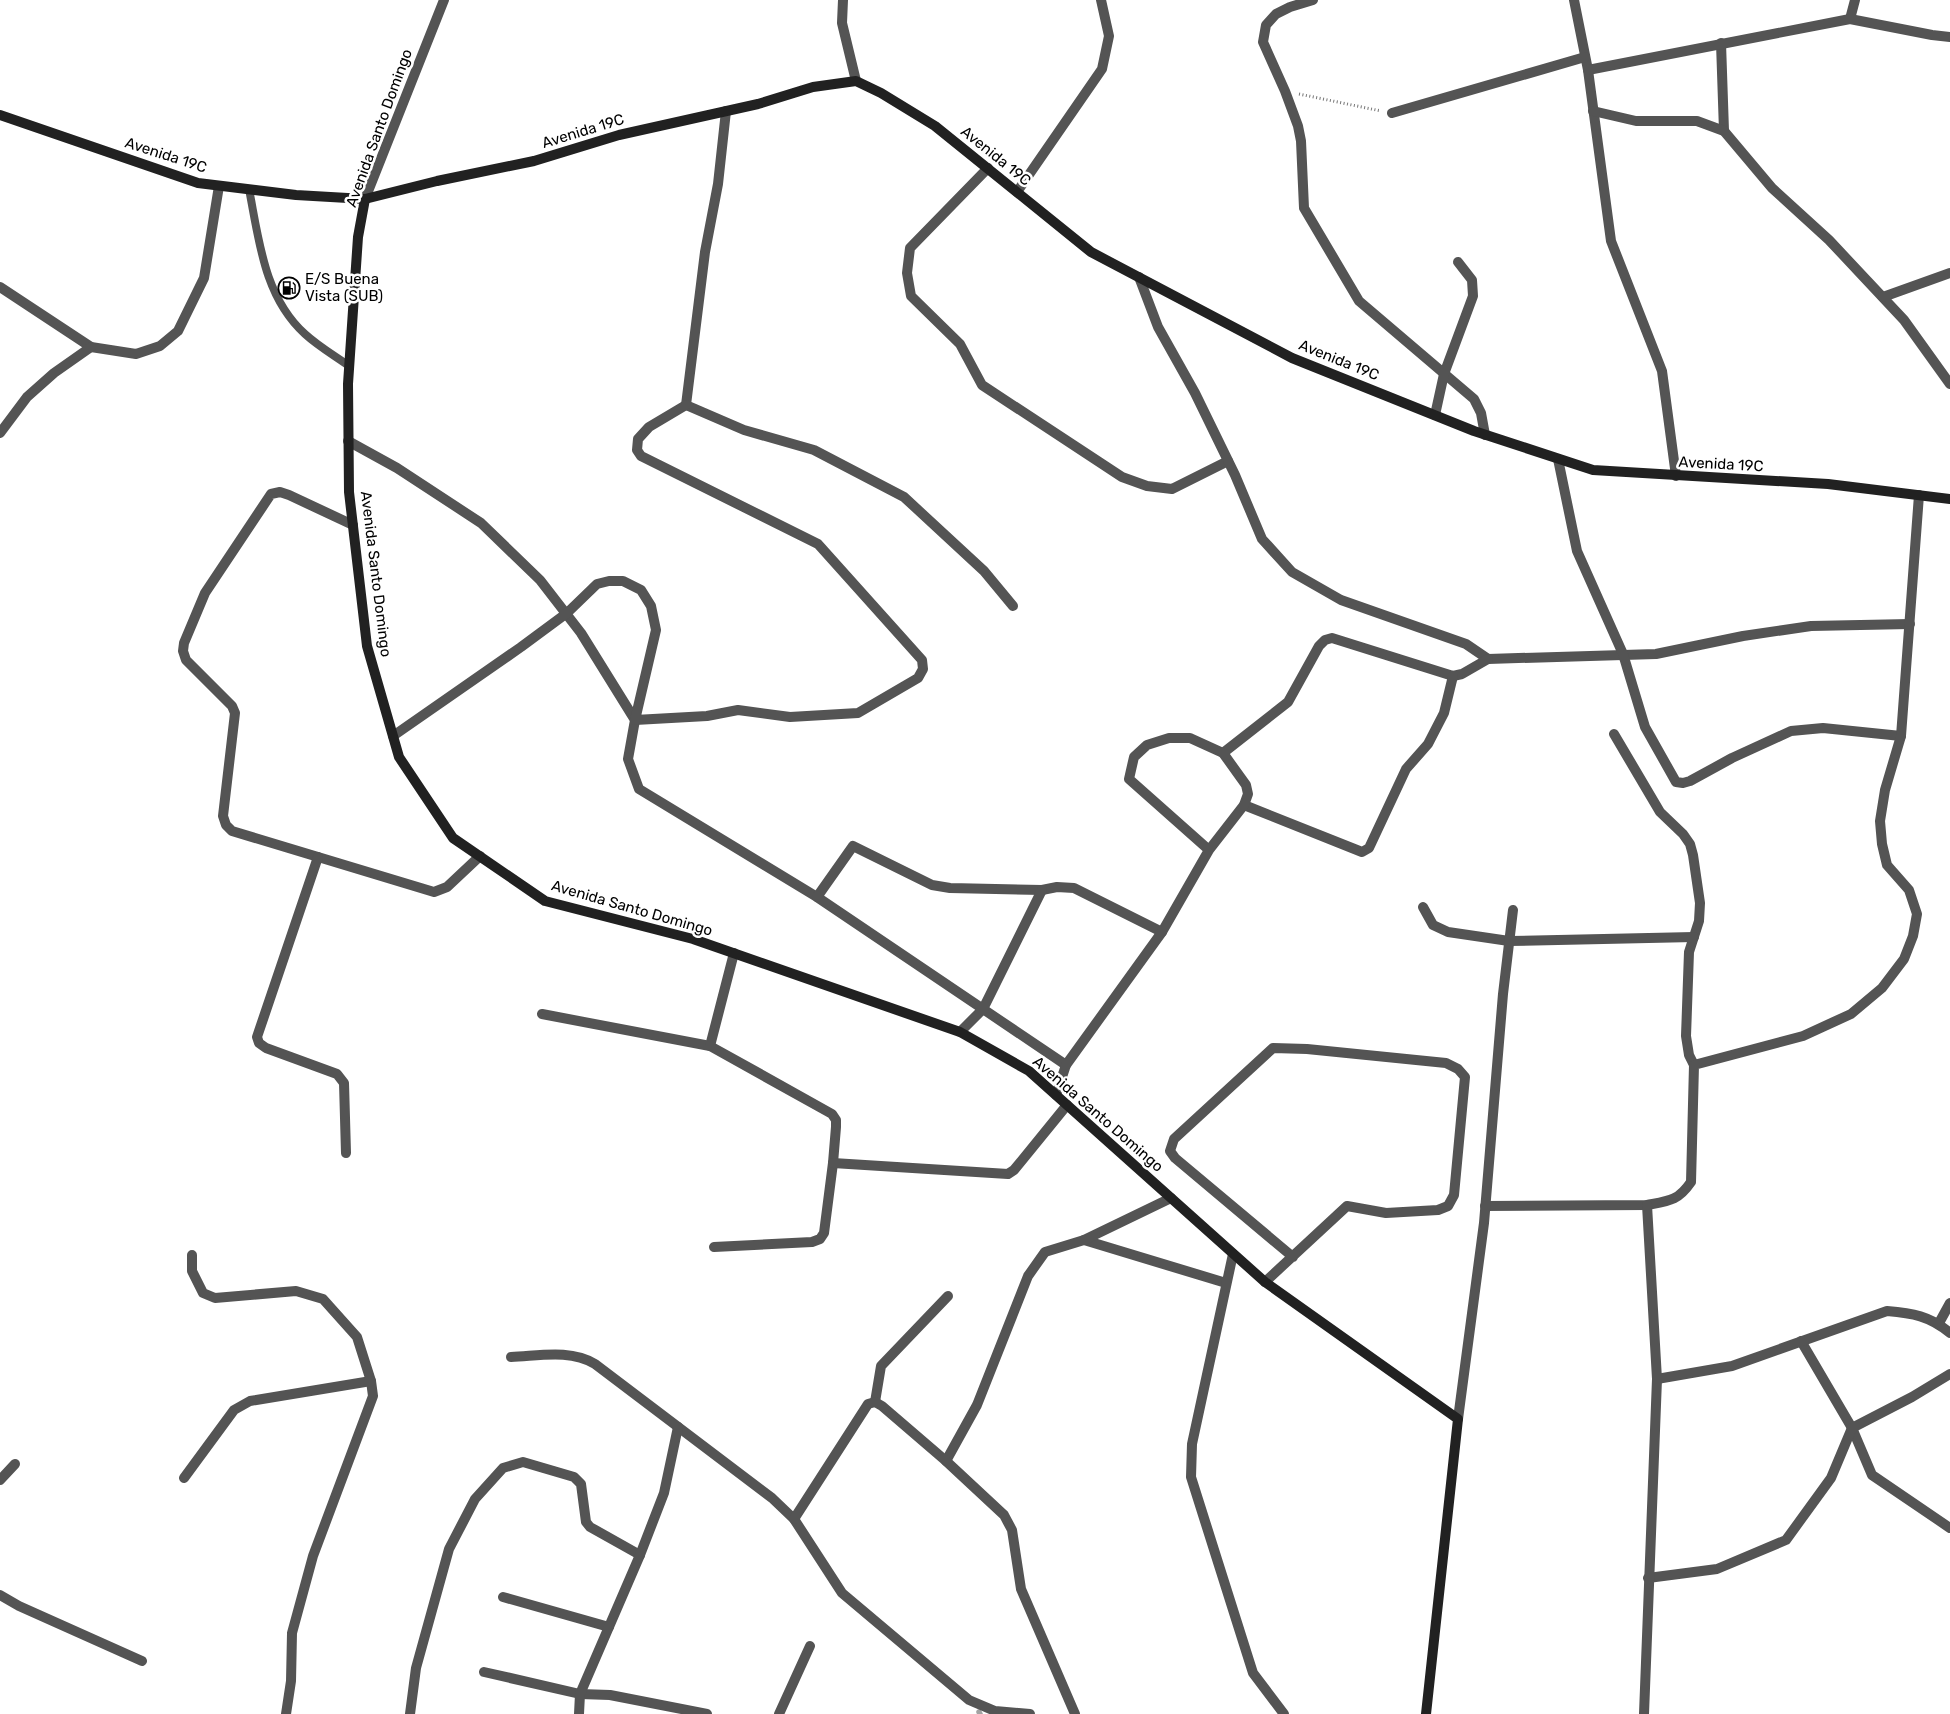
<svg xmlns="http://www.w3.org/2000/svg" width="1950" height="1714" font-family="Rubik,sans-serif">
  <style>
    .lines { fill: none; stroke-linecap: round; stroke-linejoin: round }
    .stream { stroke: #a2a2a2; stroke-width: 5.5 }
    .path { stroke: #767676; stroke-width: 3; stroke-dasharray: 1 2.5; stroke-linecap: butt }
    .lane { stroke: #545454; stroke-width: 8 }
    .street { stroke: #545454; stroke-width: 10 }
    .secondary { stroke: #212121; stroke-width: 10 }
    .labels { text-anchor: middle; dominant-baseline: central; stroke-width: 5; stroke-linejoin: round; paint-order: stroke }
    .street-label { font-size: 15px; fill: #000; stroke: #fff }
    .poi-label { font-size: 15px; fill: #000; stroke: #fff; text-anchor: start }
  </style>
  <rect width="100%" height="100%" fill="#fff"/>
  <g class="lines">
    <path class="stream" d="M979 1712 980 1714"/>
    <path class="path" d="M1299 94 1381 111"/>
    <path class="lane" d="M249 189C259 240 264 297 305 334 318 346 335 356 349 366"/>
    <g class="street">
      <path d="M843 0 842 23 856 81"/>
      <path d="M1313 0 1290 7 1276 14 1266 25 1263 42 1285 91 1298 126 1301 141 1304 208 1359 301 1474 399 1481 413 1485 435"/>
      <path d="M1574 0 1588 70 1611 241 1662 371 1676 476"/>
      <path d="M1850 19 1855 0"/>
      <path d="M1721 43 1724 131"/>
      <path d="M1588 70 1850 19 1932 35 1950 37"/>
      <path d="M726 111 718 184 705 252 686 405 744 430 814 450 904 497 984 571 1013 606"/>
      <path d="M1593 111 1636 121H1697L1724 131 1772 188 1829 240 1904 320 1950 384"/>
      <path d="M1392 113 1585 57"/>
      <path d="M988 168 910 248 907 273 911 296 960 344 982 385 1122 477 1147 486 1172 489 1228 461"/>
      <path d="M1017 192 1102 69 1109 36 1101 0"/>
      <path d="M365 199 444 0"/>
      <path d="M1139 277 1158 327 1195 393 1235 475 1262 539 1292 572 1341 600 1466 644 1488 659 1656 654 1743 636 1811 626 1910 624"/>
      <path d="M0 287 91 347 136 354 160 346 178 331 204 278 219 186"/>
      <path d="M1883 297 1950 273"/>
      <path d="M1435 415 1444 374 1473 296 1472 280 1458 262"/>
      <path d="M0 433 27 397 54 373 91 347"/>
      <path d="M348 441 397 468 481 523 540 580 581 633 635 720 628 759 639 789 817 897 1066 1065"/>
      <path d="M1558 459 1577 551 1623 654 1645 727 1676 782 1683 783 1690 781 1732 758 1791 731 1823 728 1901 736"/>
      <path d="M353 525 289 495 280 492 271 494 205 593 184 643 183 651 186 660 232 706 235 713 223 816 226 825 232 831 434 892 447 887 480 856"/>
      <path d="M1614 734 1660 812 1683 834 1690 844 1693 855 1700 903 1699 921 1689 952 1686 1036 1689 1055 1694 1065"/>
      <path d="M393 736 521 647 567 613 597 584 609 581H623L641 590 651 606 656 630 635 720 707 716 738 710 790 717 858 713 918 678 923 669 922 660 818 544 641 456 637 450 638 439 649 427 686 405"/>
      <path d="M1223 753 1288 702 1319 646 1325 640 1332 638 1453 676 1462 674 1488 659"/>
      <path d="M1244 805 1362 852 1369 848 1406 769 1428 744 1444 713 1453 676"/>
      <path d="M318 857 257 1037 259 1043 266 1048 337 1074 344 1083 346 1153"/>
      <path d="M817 897 853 846 932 885 950 888 1042 890 1057 887 1074 888 1162 932"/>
      <path d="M1423 907 1433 925 1448 932 1509 941 1694 937"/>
      <path d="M542 1014 710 1046 832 1114 836 1120V1127L833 1163 824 1233 820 1239 812 1242 714 1247"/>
      <path d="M960 1032 983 1009 1042 890"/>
      <path d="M710 1046 734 953"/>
      <path d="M1056 1095 1066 1065 1162 932 1209 850 1244 805 1248 794 1246 785 1223 753 1190 738H1169L1147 745 1134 757 1129 779 1209 850"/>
      <path d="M833 1163 1008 1174 1014 1170 1067 1105"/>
      <path d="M1485 1206 1647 1205C1669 1201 1678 1201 1691 1182L1694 1065 1803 1036 1851 1014 1882 988 1904 959 1913 936 1917 914 1909 890 1887 865 1882 844 1880 821 1885 790 1901 736 1919 495"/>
      <path d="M1084 1240 1226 1283"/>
      <path d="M1233 1254 1192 1444 1191 1477 1253 1673 1284 1714"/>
      <path d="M192 1255V1271L203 1293 215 1298 296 1291 323 1299 357 1337 371 1381 373 1396 313 1556 292 1633 291 1681 286 1714"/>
      <path d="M1265 1282 1347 1206 1386 1213 1438 1210 1448 1206 1454 1195 1465 1077 1458 1069 1446 1063 1307 1049 1273 1048 1174 1139 1170 1151 1175 1158 1293 1257"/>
      <path d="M1939 1323 1950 1303"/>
      <path d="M1801 1341 1852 1428 1872 1475 1950 1528"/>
      <path d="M511 1357C539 1356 570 1349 595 1364L772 1498 794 1519 842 1593 969 1700 995 1711 1030 1714"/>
      <path d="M1657 1379 1732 1366 1887 1311C1912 1313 1930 1316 1950 1333"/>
      <path d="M875 1402 881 1366 948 1296"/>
      <path d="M1458 1419 1484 1223 1503 994 1513 910"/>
      <path d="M946 1461 977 1405 1028 1276 1045 1252 1084 1240 1171 1198"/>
      <path d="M184 1478 234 1410 250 1401 371 1381"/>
      <path d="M0 1480 15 1464"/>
      <path d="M794 1519 868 1404 875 1402 882 1406 946 1461 1004 1515 1012 1530 1021 1589 1075 1714"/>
      <path d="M1648 1578 1717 1569 1786 1540 1831 1478 1852 1428 1912 1397 1950 1374"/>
      <path d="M0 1595 19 1606 142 1661"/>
      <path d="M503 1597 609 1627"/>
      <path d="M484 1672 580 1694 610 1695 707 1714"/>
      <path d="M410 1714 416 1668 449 1549 475 1499 503 1468 523 1462 574 1477 581 1484 586 1522 590 1527 640 1555"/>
      <path d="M579 1714 580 1694 640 1555 664 1493 678 1427"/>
      <path d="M779 1714 810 1646"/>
      <path d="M1644 1714 1657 1379 1647 1205"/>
    </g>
    <g class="secondary">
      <path d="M0 115 198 183 296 195 365 199 437 181 534 161 619 135 758 104 813 87 856 81 881 93 935 126 1091 252 1292 358 1474 431 1593 470 1828 484 1950 499"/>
      <path d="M365 199 358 237 348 384 349 492 367 646 399 757 453 838 545 901 693 939 960 1032 1029 1071 1265 1282 1458 1419 1426 1714"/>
    </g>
  </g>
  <defs>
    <g id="fuel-ring" transform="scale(1.125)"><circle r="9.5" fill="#fff" stroke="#000" stroke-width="1.5"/><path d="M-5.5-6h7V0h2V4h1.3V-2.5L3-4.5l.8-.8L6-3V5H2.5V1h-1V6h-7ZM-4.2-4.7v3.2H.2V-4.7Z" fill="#000"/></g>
  </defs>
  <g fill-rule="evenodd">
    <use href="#fuel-ring" x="289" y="288"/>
  </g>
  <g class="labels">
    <g class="street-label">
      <text transform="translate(379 128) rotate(-70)">Avenida Santo Domingo</text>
      <text transform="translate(583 131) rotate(-17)">Avenida 19C</text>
      <text transform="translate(166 155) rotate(18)">Avenida 19C</text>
      <text transform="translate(996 156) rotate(39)">Avenida 19C</text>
      <text transform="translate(1339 360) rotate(22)">Avenida 19C</text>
      <text transform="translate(1721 464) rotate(3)">Avenida 19C</text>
      <text transform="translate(376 574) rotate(83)">Avenida Santo Domingo</text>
      <text transform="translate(632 908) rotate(16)">Avenida Santo Domingo</text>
      <text transform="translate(1098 1114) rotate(41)">Avenida Santo Domingo</text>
    </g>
    <g class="poi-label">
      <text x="305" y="279">E/S Buena<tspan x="305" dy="17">Vista (SUB)</tspan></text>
    </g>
  </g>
</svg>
